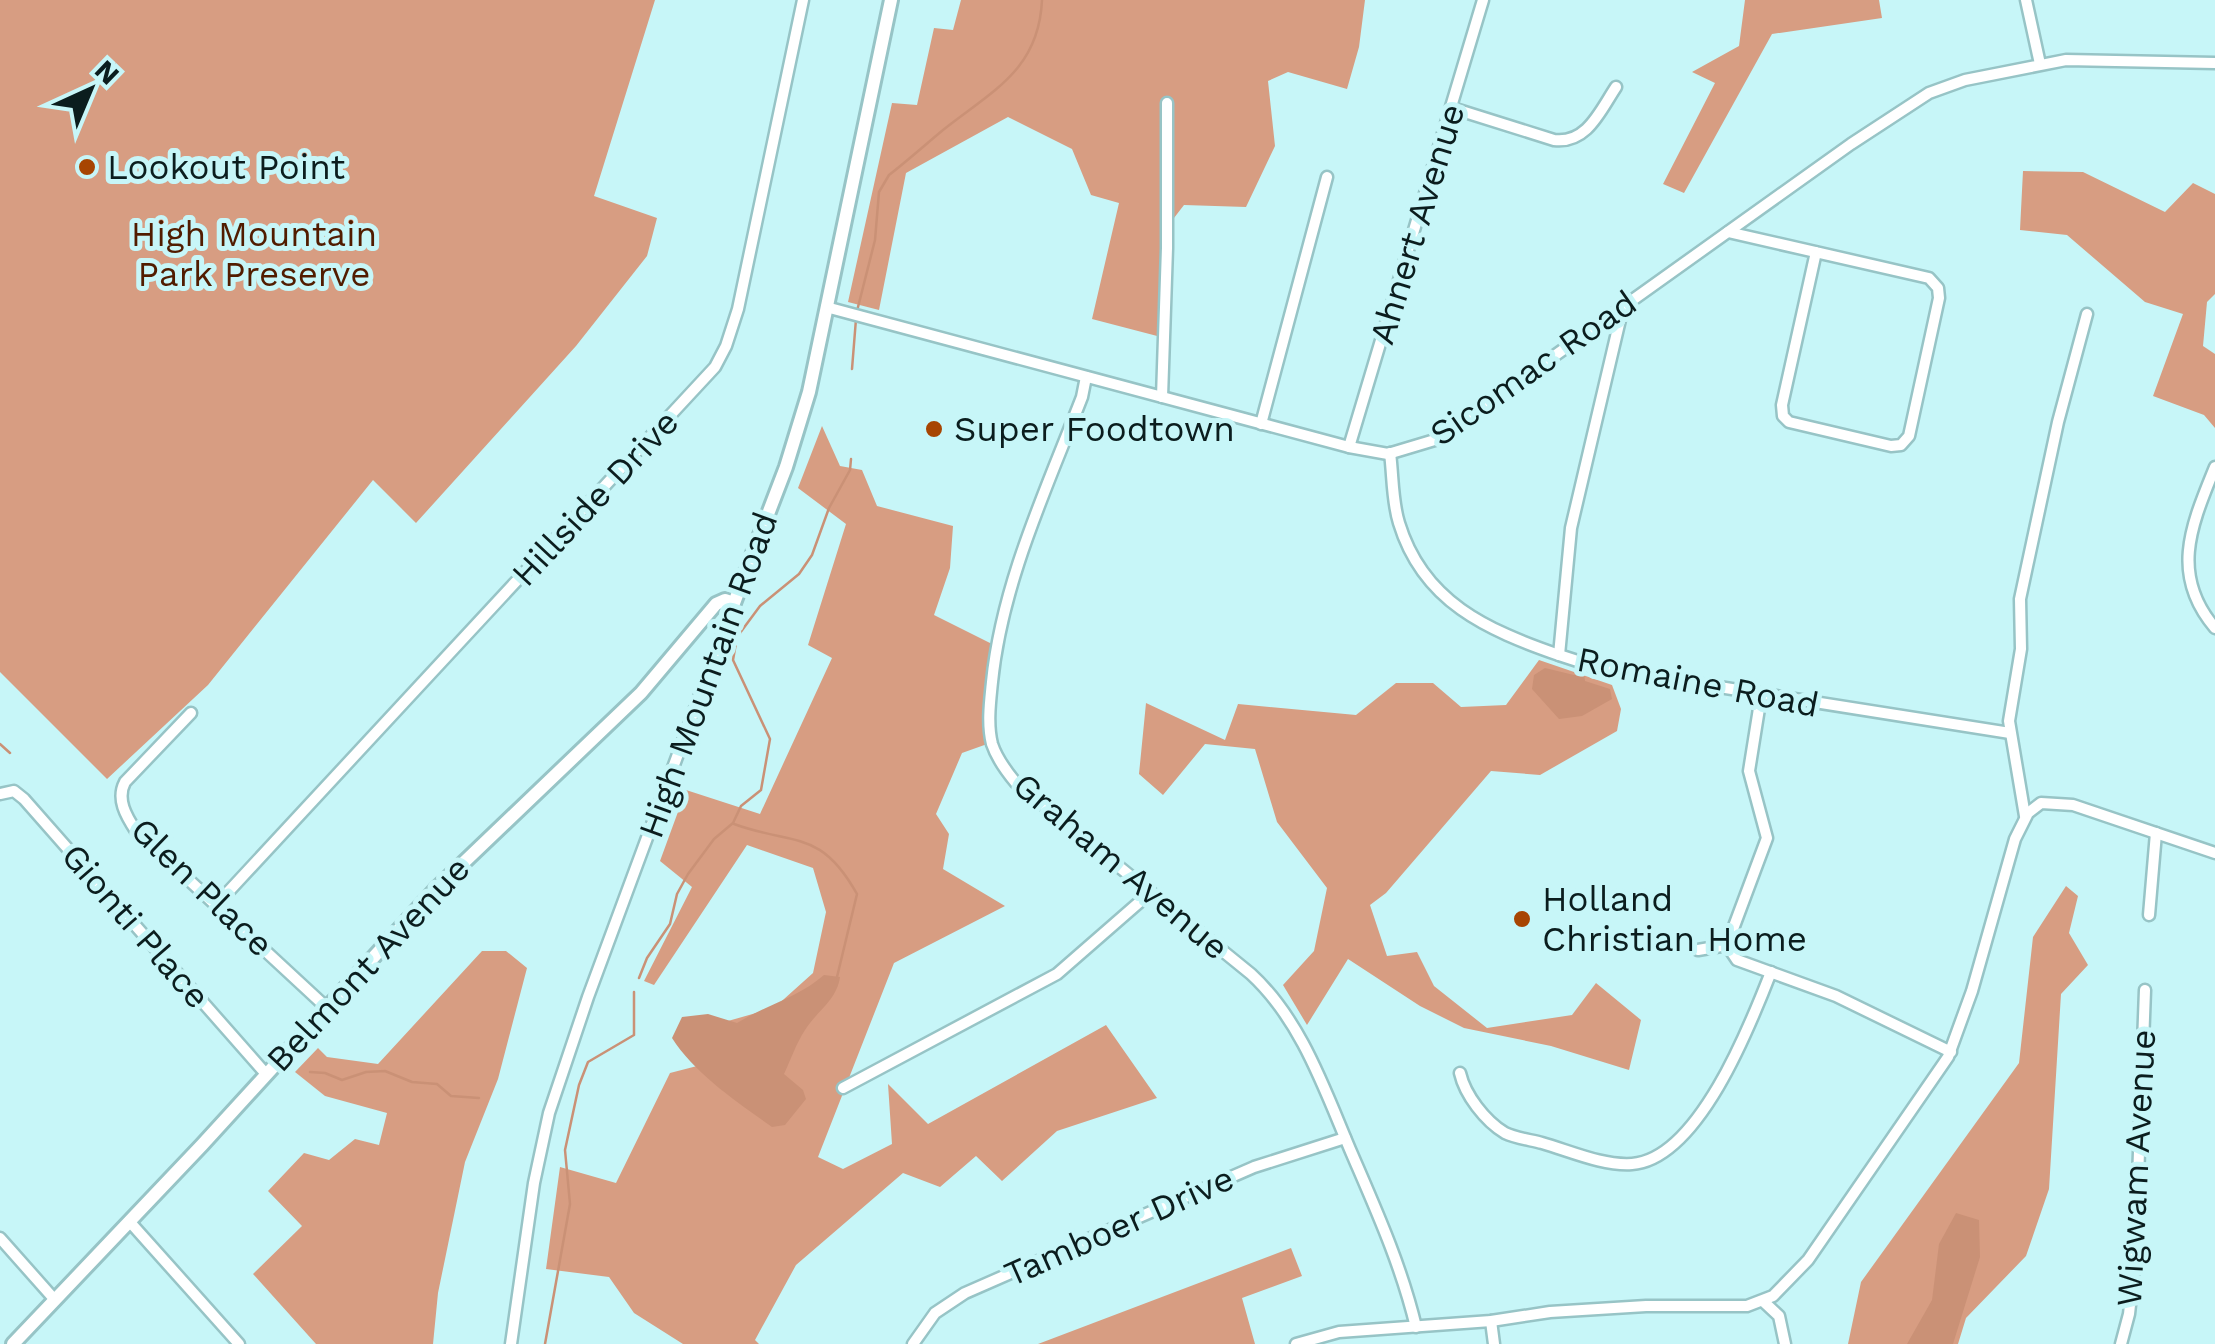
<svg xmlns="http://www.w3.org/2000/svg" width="2215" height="1344" font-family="'Work Sans',sans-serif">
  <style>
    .forest { fill: #d79d82 }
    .water { fill: #ca9176 }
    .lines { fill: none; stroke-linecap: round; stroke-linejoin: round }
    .stream { stroke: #ca9176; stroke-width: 2.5 }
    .minor-casing { stroke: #97c4c6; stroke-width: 15 }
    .major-casing { stroke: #97c4c6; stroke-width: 18 }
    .minor { stroke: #fff; stroke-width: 10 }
    .major { stroke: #fff; stroke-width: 12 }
    .poi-dot { fill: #a74502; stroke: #c7f6f8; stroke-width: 4 }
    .labels { text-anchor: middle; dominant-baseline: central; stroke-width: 10; stroke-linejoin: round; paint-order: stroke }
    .poi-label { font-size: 35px; fill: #0b1d1e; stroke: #c7f6f8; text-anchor: start }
    .street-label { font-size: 35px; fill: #0b1d1e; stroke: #c7f6f8 }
    .park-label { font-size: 35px; fill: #511c00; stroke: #c7f6f8 }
  </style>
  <rect width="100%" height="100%" fill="#c7f6f8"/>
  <g class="forest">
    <path d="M0 0H655L594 196 657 218 647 256 576 346 416 523 373 480 208 685 107 779 0 672Z"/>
    <path d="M961 0H1365L1359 47 1347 89 1288 72 1268 81 1275 146 1246 207 1184 205 1167 227 1161 337 1092 319 1119 203 1091 195 1072 149 1008 117 906 173 879 310 848 302 892 103 917 105 934 28 953 30Z"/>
    <path d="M1745 0H1879L1882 18 1772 34 1684 193 1663 184 1715 83 1692 72 1739 46Z"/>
    <path d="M2023 171 2083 172 2165 212 2193 183 2215 194V294L2207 302 2203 346 2215 354V428L2204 415 2153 396 2183 314 2145 302 2067 235 2020 230Z"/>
    <path d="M822 426 840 466 862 470 877 506 953 526 950 568 934 615 998 647 990 743 962 753 936 814 949 834 943 869 1005 906 894 963 818 1157 843 1169 892 1144 888 1084 928 1124 1106 1025 1157 1098 1057 1131 1002 1181 976 1156 940 1187 903 1173 796 1265 755 1340 759 1344H683L634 1313 609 1277 546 1269 560 1167 616 1183 670 1073 701 1065 696 1030 774 1008 813 973 826 912 813 868 747 845 654 985 644 981 692 887 660 861 686 790 760 814 832 658 808 645 846 524 798 488Z"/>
    <path d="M1539 660 1612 685 1621 709 1617 731 1540 775 1491 771 1386 893 1370 905 1387 956 1417 952 1434 986 1487 1028 1572 1015 1596 983 1641 1020 1629 1070 1551 1046 1464 1028 1420 1006 1348 959 1307 1025 1283 985 1314 951 1327 888 1277 822 1255 749 1205 744 1163 795 1139 774 1146 703 1225 740 1238 704 1356 715 1396 683H1433L1461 707 1506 705Z"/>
    <path d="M2066 886 2078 896 2069 933 2088 965 2061 994 2049 1189 2026 1256 1966 1318 1958 1344H1848L1861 1282 2019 1063 2033 937Z"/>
    <path d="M482 951H506L527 968 498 1079 465 1162 438 1293 433 1344H316L253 1274 302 1226 268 1191 304 1153 329 1160 355 1139 379 1145 387 1113 325 1096 295 1072 318 1048 327 1057 378 1064Z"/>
    <path d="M1291 1248 1302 1276 1242 1298 1255 1344H1038Z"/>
  </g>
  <g class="water">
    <path d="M1545 668 1574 675 1584 673 1585 681 1610 689 1612 699 1582 716 1559 719 1532 689 1534 675Z"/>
    <path d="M824 975 840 977C837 1000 817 1011 805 1030 796 1044 791 1059 784 1074L803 1090 806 1099 785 1125 772 1127C737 1102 695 1074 672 1038L682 1017 708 1014 737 1023C766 1005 799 997 824 975Z"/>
    <path d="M1956 1213 1979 1220 1980 1257 1953 1344H1907L1932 1300 1939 1244Z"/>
  </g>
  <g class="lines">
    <g class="stream">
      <path d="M857 311 875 240 879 192 889 175C907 161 925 145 943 130 992 91 1039 70 1042 0"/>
      <path d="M852 369 856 319"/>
      <path d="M0 744 10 753"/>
      <path d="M734 824C794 846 820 828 857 894L837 977"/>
      <path d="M639 978 647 958 670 924 677 894 688 874 714 839 733 823 741 806 761 790 770 739 733 660 737 637 760 606 799 574 812 555 829 508 850 470 851 459"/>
      <path d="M310 1072 325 1073 342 1080 366 1072 385 1071 412 1082 437 1084 451 1096 479 1098"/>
      <path d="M545 1344 570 1204 565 1150 579 1085 588 1062 634 1035V992"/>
    </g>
    <g class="minor-casing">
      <g id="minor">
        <path d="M2026 0 2040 64"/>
        <path d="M1452 108 1554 140C1587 144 1600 111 1616 87"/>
        <path d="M1728 232 1929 278 1938 288 1939 298 1909 436 1901 445 1891 446 1789 422 1783 416 1782 405 1816 252"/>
        <path d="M826 307 1349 447 1388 454 1438 439 1851 144 1929 93 1965 80 2066 60 2215 63"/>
        <path d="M1623 307 1571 528 1559 655 1599 668 2010 733"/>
        <path d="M1086 377 1082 397C1046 490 1002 583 992 682 990 702 987 724 992 744 997 759 1006 771 1016 783L1251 974C1302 1021 1325 1091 1352 1154 1377 1212 1401 1265 1416 1327"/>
        <path d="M1162 397 1167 248V103"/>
        <path d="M1261 424 1327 177"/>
        <path d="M1349 447 1483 0"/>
        <path d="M1390 453C1393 476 1392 501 1399 523 1423 602 1487 630 1559 655"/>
        <path d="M2215 467C2192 524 2169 574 2215 628"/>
        <path d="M191 713 125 782C116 799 126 816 136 831L327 1008"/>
        <path d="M0 794 14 791 24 799 266 1074"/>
        <path d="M2025 816 2009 721 2021 649 2020 599 2058 422 2087 314"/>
        <path d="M217 904 715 367 726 346 738 309 803 0"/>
        <path d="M2149 915 2156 833"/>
        <path d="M1727 945 1767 838 1749 771 1761 696"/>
        <path d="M1698 950 1727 945 1737 960 1836 996 1951 1052"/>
        <path d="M1460 1073C1465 1095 1485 1121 1505 1133 1515 1138 1531 1140 1542 1143 1570 1151 1603 1166 1632 1164 1698 1159 1750 1026 1771 972"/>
        <path d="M843 1088 1057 974 1151 892"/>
        <path d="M129 1221 239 1344"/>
        <path d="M0 1238 55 1300"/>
        <path d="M1764 1302 1779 1316 1785 1344"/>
        <path d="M1491 1321 1494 1344"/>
        <path d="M511 1344 534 1183 549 1113 588 997 734 603"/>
        <path d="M913 1344 935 1313 965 1293 1254 1167 1345 1138"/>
        <path d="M1296 1344 1339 1332 1491 1321 1550 1312 1646 1306H1747L1773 1296 1808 1260 1948 1057 1972 991 2015 839 2028 813 2041 803 2073 805 2215 853"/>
        <path d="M2121 1344 2129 1314 2135 1260 2145 990"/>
      </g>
    </g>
    <g class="major-casing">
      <path id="major" d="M13 1344 202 1145 435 890 641 693 716 604 725 600 734 603 786 467 809 392 891 0"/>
    </g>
    <use href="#minor" class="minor"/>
    <use href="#major" class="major"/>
  </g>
  <g class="poi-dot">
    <circle cx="87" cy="167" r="10"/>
    <circle cx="934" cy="429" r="10"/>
    <circle cx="1522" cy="919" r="10"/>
  </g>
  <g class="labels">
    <g class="poi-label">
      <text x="107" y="167">Lookout Point</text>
      <text x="954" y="429">Super Foodtown</text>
      <text x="1542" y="899">Holland<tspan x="1542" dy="40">Christian Home</tspan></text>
    </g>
    <g class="street-label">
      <text transform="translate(1417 224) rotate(-73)">Ahnert Avenue</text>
      <text transform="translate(1533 368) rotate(-35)">Sicomac Road</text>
      <text transform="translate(595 498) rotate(-47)">Hillside Drive</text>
      <text transform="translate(708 675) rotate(-70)">High Mountain Road</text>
      <text transform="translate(1698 682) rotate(11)">Romaine Road</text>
      <text transform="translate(1121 866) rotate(40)">Graham Avenue</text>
      <text transform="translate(202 887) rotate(44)">Glen Place</text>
      <text transform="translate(136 926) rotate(49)">Gionti Place</text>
      <text transform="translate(368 964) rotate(-47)">Belmont Avenue</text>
      <text transform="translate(2136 1168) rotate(-87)">Wigwam Avenue</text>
      <text transform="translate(1119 1226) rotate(-24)">Tamboer Drive</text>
    </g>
    <g class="park-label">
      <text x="254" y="234">High Mountain<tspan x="254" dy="40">Park Preserve</tspan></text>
    </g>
  </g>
  <g transform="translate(90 90) rotate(44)" stroke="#c7f6f8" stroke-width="8" paint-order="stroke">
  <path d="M0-8L18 38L0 25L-18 38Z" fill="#0b1d1e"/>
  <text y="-15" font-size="28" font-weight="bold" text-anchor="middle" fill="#0b1d1e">N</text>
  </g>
</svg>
